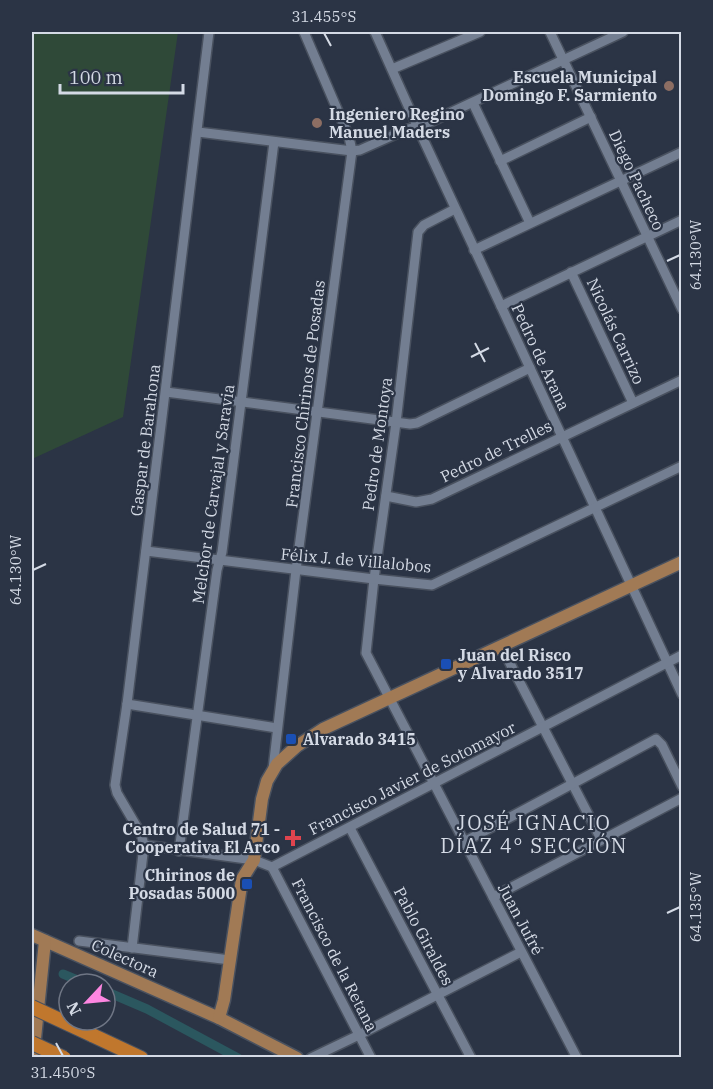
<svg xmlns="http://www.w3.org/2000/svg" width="713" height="1089" font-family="'IBM Plex Serif',serif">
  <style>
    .green { fill: #2f4938 }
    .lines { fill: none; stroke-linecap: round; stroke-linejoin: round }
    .canal { stroke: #2b575f; stroke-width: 9 }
    .minor-casing { stroke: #49515f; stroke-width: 12 }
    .major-casing { stroke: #49515f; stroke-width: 15 }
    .highway-casing { stroke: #49515f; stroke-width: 16 }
    .minor { stroke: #737e91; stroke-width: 9 }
    .major { stroke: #a17a55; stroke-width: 12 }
    .highway { stroke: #c0772d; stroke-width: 14 }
    .highway-bridge-casing { stroke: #49515f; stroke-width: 16; stroke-linecap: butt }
    .highway-bridge { stroke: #c0772d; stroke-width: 14 }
    .ticks { fill: none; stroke: #d4dae5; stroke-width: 2 }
    .education-dot { fill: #8d6e63; stroke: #2b3445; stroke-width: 2 }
    .transit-dot { fill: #1a4fb4; stroke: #2b3445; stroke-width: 2 }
    .health-dot { fill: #e0444e; stroke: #2b3445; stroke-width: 2 }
    .labels { text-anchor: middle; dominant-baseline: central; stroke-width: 4.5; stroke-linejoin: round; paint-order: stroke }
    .poi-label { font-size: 16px; font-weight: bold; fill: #d4dae5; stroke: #2b3445; text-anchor: end }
    .street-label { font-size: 16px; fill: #d4dae5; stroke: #2b3445 }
    .quarter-label { font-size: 20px; letter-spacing: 1.5px; fill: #d4dae5; stroke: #2b3445 }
    .neatline { fill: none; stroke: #d4dae5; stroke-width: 2 }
    .ticks-label { font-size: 15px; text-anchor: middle; fill: #d4dae5 }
  </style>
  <rect width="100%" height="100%" fill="#2b3445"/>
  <path class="green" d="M32 32H178L123 417 32 459Z"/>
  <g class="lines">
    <g class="canal">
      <path d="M63 974 87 984"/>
      <path d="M105 991 147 1009 238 1058"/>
    </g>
    <g class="minor-casing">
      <g id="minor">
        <path d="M375 32 418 128 682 694"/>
        <path d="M550 32 682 309"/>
        <path d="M392 69 480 32"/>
        <path d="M473 103 530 223"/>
        <path d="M198 132 352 151 360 150 405 130 426 124 623 32"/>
        <path d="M500 161 591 117"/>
        <path d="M455 209 424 225 418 232 396 423 374 579 366 653 577 1058"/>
        <path d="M474 250 682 152"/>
        <path d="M571 272 633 403"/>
        <path d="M501 306 682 220"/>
        <path d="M166 392 410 424 417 423 530 368"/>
        <path d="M386 496 416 502 432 499 682 380"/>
        <path d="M146 551 374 579 432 585 682 466"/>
        <path d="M501 646 601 839"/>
        <path d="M127 704 277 728"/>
        <path d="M273 769 296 570 352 151 349 137 304 32"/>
        <path d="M350 828 471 1058"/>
        <path d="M464 842 656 739 662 745 682 786"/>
        <path d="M144 845 254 860 272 867 682 655"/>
        <path d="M179 851 217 570 222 552 274 142"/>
        <path d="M272 867 371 1058"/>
        <path d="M493 897 682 798"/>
        <path d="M79 941 230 960"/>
        <path d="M132 948 144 845 141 834 117 793 115 785 127 704 209 32"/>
        <path d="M311 1058 359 1035 521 952"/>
      </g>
    </g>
    <g class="major-casing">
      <g id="major">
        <path d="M32 935 219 1018 297 1058"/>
        <path d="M219 1018 224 1000 242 879 254 860 262 799 267 781 277 764 297 746 323 729 682 562"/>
        <path d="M33 1058 45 941"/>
      </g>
    </g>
    <g class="highway-casing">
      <path id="highway" d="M92 1035 141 1058"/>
    </g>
    <use href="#minor" class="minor"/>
    <use href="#major" class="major"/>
    <use href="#highway" class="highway"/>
    <g class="highway-bridge-casing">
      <g id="highway-bridge">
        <path d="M32 1007 92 1035"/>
        <path d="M32 1043 64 1058"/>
      </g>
    </g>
    <use href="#highway-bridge" class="highway-bridge"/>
  </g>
  <path class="ticks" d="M324 33 331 46M667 261 680 255M475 343 485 362M471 357 489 348M33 570 46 564M667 913 680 907M56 1043 63 1056"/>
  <g class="education-dot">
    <circle cx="669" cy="86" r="6"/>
    <circle cx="317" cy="123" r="6"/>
  </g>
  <g class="transit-dot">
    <rect x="440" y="658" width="12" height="12" rx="3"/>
    <rect x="285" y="733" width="12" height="12" rx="3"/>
    <rect x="241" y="878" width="12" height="12" rx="3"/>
  </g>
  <path class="health-dot" d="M290 829h6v6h6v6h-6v6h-6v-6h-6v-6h6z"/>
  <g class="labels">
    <g class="poi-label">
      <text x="657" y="77">Escuela Municipal<tspan x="657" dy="18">Domingo F. Sarmiento</tspan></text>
      <text x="329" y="114" text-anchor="start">Ingeniero Regino<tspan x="329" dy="18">Manuel Maders</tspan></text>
      <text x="458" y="655" text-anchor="start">Juan del Risco<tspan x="458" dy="18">y Alvarado 3517</tspan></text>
      <text x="303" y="739" text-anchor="start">Alvarado 3415</text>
      <text x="280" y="829">Centro de Salud 71 -<tspan x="280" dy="18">Cooperativa El Arco</tspan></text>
      <text x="235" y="875">Chirinos de<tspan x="235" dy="18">Posadas 5000</tspan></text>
    </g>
    <g class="street-label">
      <text transform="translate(637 180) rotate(65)">Diego Pacheco</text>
      <text transform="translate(616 331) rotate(65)">Nicolás Carrizo</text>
      <text transform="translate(541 357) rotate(65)">Pedro de Arana</text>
      <text transform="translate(305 394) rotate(-83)">Francisco Chirinos de Posadas</text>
      <text transform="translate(145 440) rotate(-83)">Gaspar de Barahona</text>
      <text transform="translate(377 444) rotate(-82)">Pedro de Montoya</text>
      <text transform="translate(496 451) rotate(-26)">Pedro de Trelles</text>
      <text transform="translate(213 494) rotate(-82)">Melchor de Carvajal y Saravia</text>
      <text transform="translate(356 560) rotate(5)">Félix J. de Villalobos</text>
      <text transform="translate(412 778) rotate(-27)">Francisco Javier de Sotomayor</text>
      <text transform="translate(521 919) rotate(62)">Juan Jufré</text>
      <text transform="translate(424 936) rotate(62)">Pablo Giraldes</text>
      <text transform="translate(335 955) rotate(63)">Francisco de la Retana</text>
      <text transform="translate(125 958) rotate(24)">Colectora</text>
    </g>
    <g class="quarter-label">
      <text x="534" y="822">JOSÉ IGNACIO<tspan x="534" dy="23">DÍAZ 4° SECCIÓN</tspan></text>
    </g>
  </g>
  <rect width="713" height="1089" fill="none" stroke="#2b3445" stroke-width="66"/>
  <g transform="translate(87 1002) rotate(244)"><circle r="28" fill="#2b3445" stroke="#6f7685" stroke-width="1.5"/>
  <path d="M0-4.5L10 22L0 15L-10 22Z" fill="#fd86e1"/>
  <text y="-9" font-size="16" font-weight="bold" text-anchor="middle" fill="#d4dae5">N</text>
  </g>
  <path d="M60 84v9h123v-9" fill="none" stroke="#d4dae5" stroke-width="3"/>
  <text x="69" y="84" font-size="18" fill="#d4dae5" stroke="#2b3445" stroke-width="4.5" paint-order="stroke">100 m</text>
  <rect x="33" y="33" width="647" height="1023" class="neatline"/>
  <g class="ticks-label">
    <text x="324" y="22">31.455°S</text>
    <text transform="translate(696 255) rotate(-90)" y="5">64.130°W</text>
    <text transform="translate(16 570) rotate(-90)" y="5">64.130°W</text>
    <text transform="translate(696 907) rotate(-90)" y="5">64.135°W</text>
    <text x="63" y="1078">31.450°S</text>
  </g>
</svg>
